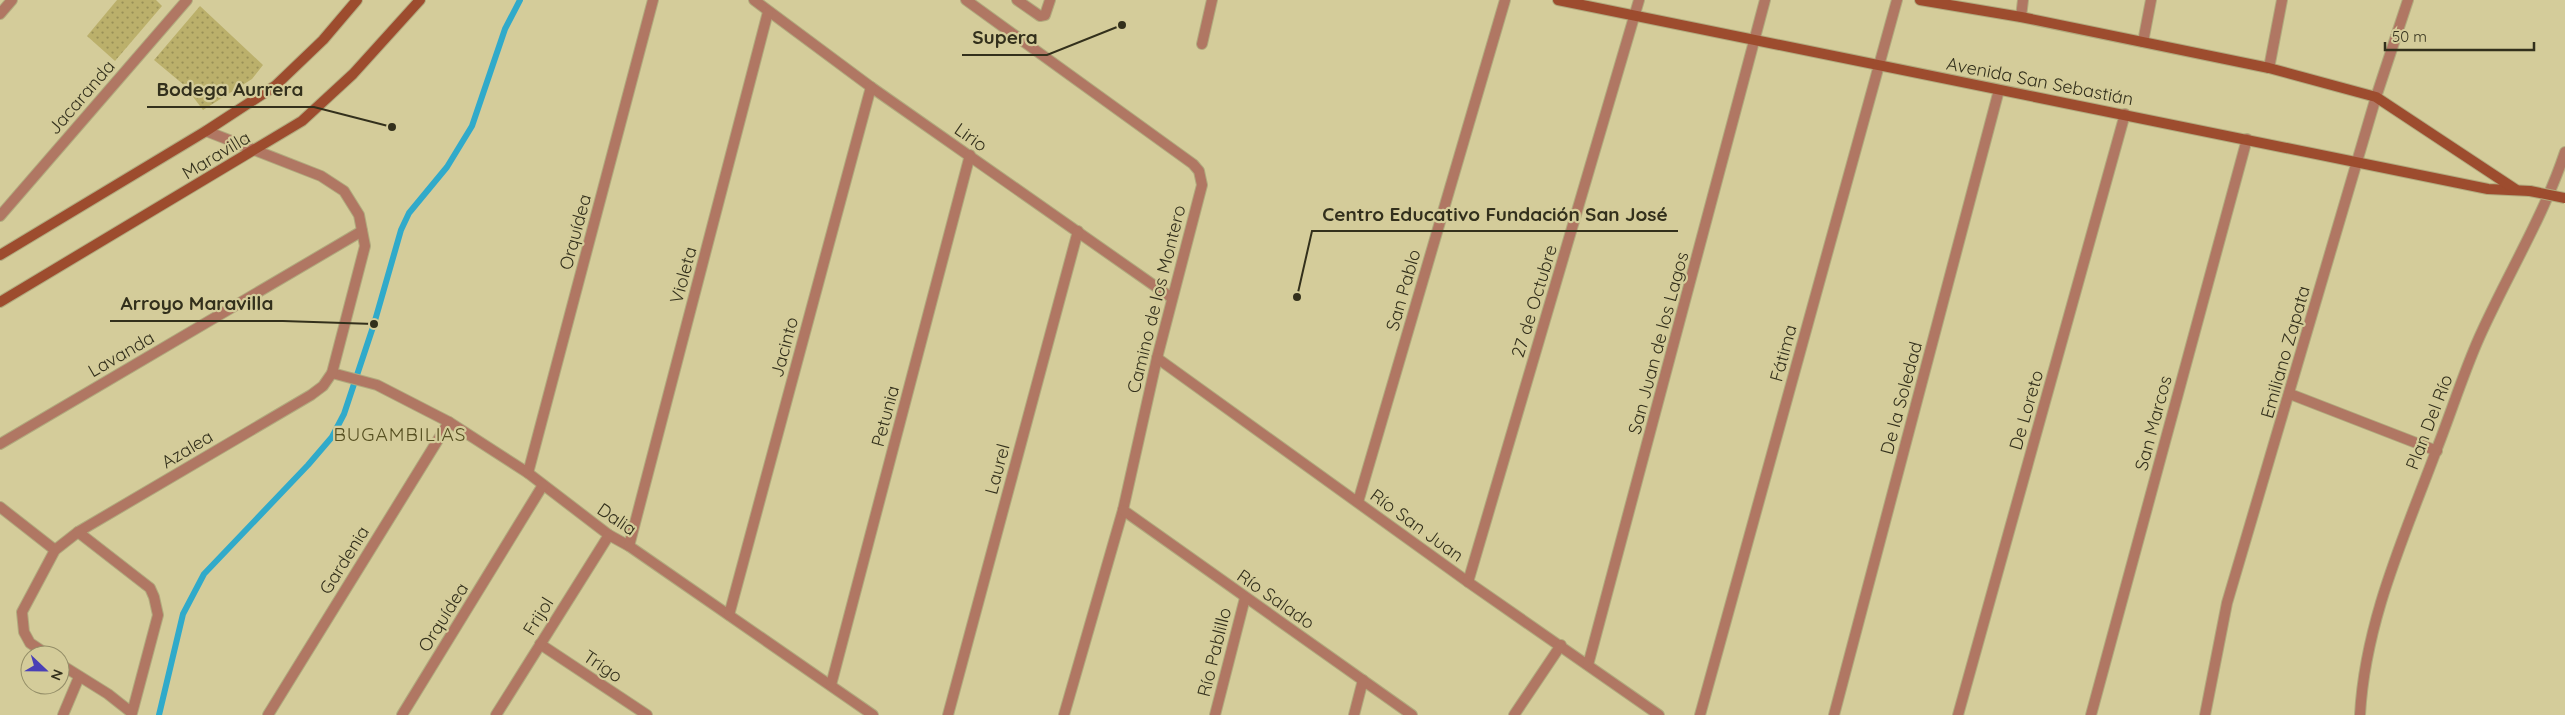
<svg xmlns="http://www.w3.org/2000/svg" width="2565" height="715" font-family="Quicksand,sans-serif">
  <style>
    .grass { fill: url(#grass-dots) }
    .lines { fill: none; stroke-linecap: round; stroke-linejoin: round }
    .stream { stroke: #30aaca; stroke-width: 6 }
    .lane-casing { stroke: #b1aa7e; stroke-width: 12 }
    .street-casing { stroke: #b1aa7e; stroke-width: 12 }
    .secondary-casing { stroke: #b1aa7e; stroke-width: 12 }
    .lane { stroke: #b07763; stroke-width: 10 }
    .street { stroke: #b07763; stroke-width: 10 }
    .secondary { stroke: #9d4c2e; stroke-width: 10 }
    .secondary-bridge-casing { stroke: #b1aa7e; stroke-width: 12; stroke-linecap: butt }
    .secondary-bridge { stroke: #9d4c2e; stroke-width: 10 }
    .labels { text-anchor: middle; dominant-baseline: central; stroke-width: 4.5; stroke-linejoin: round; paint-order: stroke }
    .street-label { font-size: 18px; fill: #33301c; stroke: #d4cc9a }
    .neighbourhood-label { font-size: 19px; letter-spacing: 1px; fill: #575022; stroke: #d4cc9a }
    .leader { fill: none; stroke: #33301c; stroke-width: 2 }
    .callout-dot { fill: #33301c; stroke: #d4cc9a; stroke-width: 2 }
    .callout-label { font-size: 19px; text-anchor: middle; font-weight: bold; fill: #33301c; stroke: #d4cc9a; stroke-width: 4.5; stroke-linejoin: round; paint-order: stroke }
  </style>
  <defs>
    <pattern id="grass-dots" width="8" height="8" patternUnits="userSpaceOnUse" patternTransform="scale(1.25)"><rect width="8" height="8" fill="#bbb06b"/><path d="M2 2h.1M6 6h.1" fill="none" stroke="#999057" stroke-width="1.8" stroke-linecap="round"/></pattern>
  </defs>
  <rect width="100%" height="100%" fill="#d4cc9a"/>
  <g class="grass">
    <path d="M117 0H156L162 6 115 61 87 36Z"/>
    <path d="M200 6 263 65 252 79 203 110 184 85 154 60Z"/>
  </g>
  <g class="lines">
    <path class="stream" d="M159 715 183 614 204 574 308 465 332 437 344 414 374 324 401 230 409 213 447 167 472 126 505 29 520 0"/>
    <g class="lane-casing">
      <g id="lane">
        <path d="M1017 0 1040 16 1045 15 1050 0"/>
        <path d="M1202 44 1212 0"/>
      </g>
    </g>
    <g class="street-casing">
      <g id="street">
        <path d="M754 0 871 87 1172 298"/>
        <path d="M966 0 1193 164 1199 171 1202 185 1157 358 1123 510 1064 715"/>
        <path d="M0 14 12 0"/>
        <path d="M2021 17 2023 0"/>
        <path d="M2143 42 2151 0"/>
        <path d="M2269 68 2282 0"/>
        <path d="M0 216 187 0"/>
        <path d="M1157 358 1468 582 1659 715"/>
        <path d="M332 373 377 385 449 422 528 473 609 535 629 546 873 715"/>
        <path d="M2290 394 2437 451"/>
        <path d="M0 444 362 231"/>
        <path d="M528 473 653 0"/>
        <path d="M1358 502 1505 0"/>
        <path d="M0 507 55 550"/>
        <path d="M1123 510 1412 715"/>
        <path d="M629 546 768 12"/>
        <path d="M1468 582 1639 0"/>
        <path d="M729 615 871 87"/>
        <path d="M540 644 647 715"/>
        <path d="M48 655 30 643 24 632 22 612 55 550 78 532 311 395 323 386 332 373 365 246 359 215 344 191 321 176 206 131"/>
        <path d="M60 664 108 694 132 713 158 615 154 597 150 588 78 532"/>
        <path d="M1588 665 1765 0"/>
        <path d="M831 685 970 155"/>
        <path d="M63 715 79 677"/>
        <path d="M268 715 449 422"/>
        <path d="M402 715 543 485"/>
        <path d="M496 715 609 535"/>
        <path d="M948 715 1078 231"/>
        <path d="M1215 715 1245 598"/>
        <path d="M1354 715 1363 680"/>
        <path d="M1514 715 1561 645"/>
        <path d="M1700 715 1897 0"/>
        <path d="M1834 715 1999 90"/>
        <path d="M1958 715 2125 114"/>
        <path d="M2091 715 2247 139"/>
        <path d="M2205 715 2227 603 2376 97 2408 0"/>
        <path d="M2360 715C2365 622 2404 537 2436 451 2451 413 2463 374 2479 338 2507 275 2543 218 2565 152"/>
      </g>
    </g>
    <g class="secondary-casing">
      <g id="secondary">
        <path d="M1558 0 2488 189 2530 191"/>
        <path d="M1920 0 2021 17 2269 68 2376 97 2515 189"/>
        <path d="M0 255 206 131 275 86 323 40 357 0"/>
        <path d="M0 302 302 121 353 74 420 0"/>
      </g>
    </g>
    <use href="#lane" class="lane"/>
    <use href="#street" class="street"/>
    <use href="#secondary" class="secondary"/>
    <g class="secondary-bridge-casing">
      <path id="secondary-bridge" d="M2530 191 2565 198"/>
    </g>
    <use href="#secondary-bridge" class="secondary-bridge"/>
  </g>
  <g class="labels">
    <g class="street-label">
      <text transform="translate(2040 81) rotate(11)">Avenida San Sebastián</text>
      <text transform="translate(81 97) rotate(-49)">Jacaranda</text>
      <text transform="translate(971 137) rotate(35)">Lirio</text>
      <text transform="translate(216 155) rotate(-31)">Maravilla</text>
      <text transform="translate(575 232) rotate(-75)">Orquídea</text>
      <text transform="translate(683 275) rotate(-75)">Violeta</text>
      <text transform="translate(1403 290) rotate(-74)">San Pablo</text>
      <text transform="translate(1156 299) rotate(-76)">Camino de los Montero</text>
      <text transform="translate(1534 301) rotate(-73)">27 de Octubre</text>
      <text transform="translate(1658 343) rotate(-75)">San Juan de los Lagos</text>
      <text transform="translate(784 347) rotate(-75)">Jacinto</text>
      <text transform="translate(2285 352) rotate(-74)">Emiliano Zapata</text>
      <text transform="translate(1783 353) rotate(-75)">Fátima</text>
      <text transform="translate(121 354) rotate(-30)">Lavanda</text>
      <text transform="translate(1901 398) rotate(-75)">De la Soledad</text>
      <text transform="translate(2026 410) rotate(-74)">De Loreto</text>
      <text transform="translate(885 416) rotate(-75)">Petunia</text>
      <text transform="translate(2429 422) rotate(-69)">Plan Del Río</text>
      <text transform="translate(2153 423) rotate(-75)">San Marcos</text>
      <text transform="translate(187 449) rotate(-31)">Azalea</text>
      <text transform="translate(997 469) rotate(-75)">Laurel</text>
      <text transform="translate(617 519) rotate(34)">Dalia</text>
      <text transform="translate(1417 525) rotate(36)">Río San Juan</text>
      <text transform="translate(344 560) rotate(-58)">Gardenia</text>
      <text transform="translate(1276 599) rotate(35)">Río Salado</text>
      <text transform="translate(538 616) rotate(-58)">Frijol</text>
      <text transform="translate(443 617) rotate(-58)">Orquídea</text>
      <text transform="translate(1214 652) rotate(-76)">Río Pablillo</text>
      <text transform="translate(603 666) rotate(34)">Trigo</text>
    </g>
    <g class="neighbourhood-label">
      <text x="400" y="434">BUGAMBILIAS</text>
    </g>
  </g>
  <path class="leader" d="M1122 25L1047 55H962M392 127L314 107H147M1297 297L1312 231H1678M374 324L283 321H110"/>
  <g class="callout-dot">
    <circle cx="1122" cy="25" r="5"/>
    <circle cx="392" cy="127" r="5"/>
    <circle cx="1297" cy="297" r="5"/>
    <circle cx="374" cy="324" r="5"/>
  </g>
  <g class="callout-label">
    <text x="1005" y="44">Supera</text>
    <text x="230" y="96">Bodega Aurrera</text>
    <text x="1495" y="221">Centro Educativo Fundación San José</text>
    <text x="197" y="310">Arroyo Maravilla</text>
  </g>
  <g transform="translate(45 670) rotate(112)"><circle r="24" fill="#d4cc9a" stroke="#948e68"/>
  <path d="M0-4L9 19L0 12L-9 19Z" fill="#4a40b6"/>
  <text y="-8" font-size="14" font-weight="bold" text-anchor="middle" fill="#33301c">N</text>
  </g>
  <path d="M2385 42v8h149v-8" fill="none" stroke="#33301c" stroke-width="2.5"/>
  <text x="2392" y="42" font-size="15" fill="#33301c" stroke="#d4cc9a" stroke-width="4" paint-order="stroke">50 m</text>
</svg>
